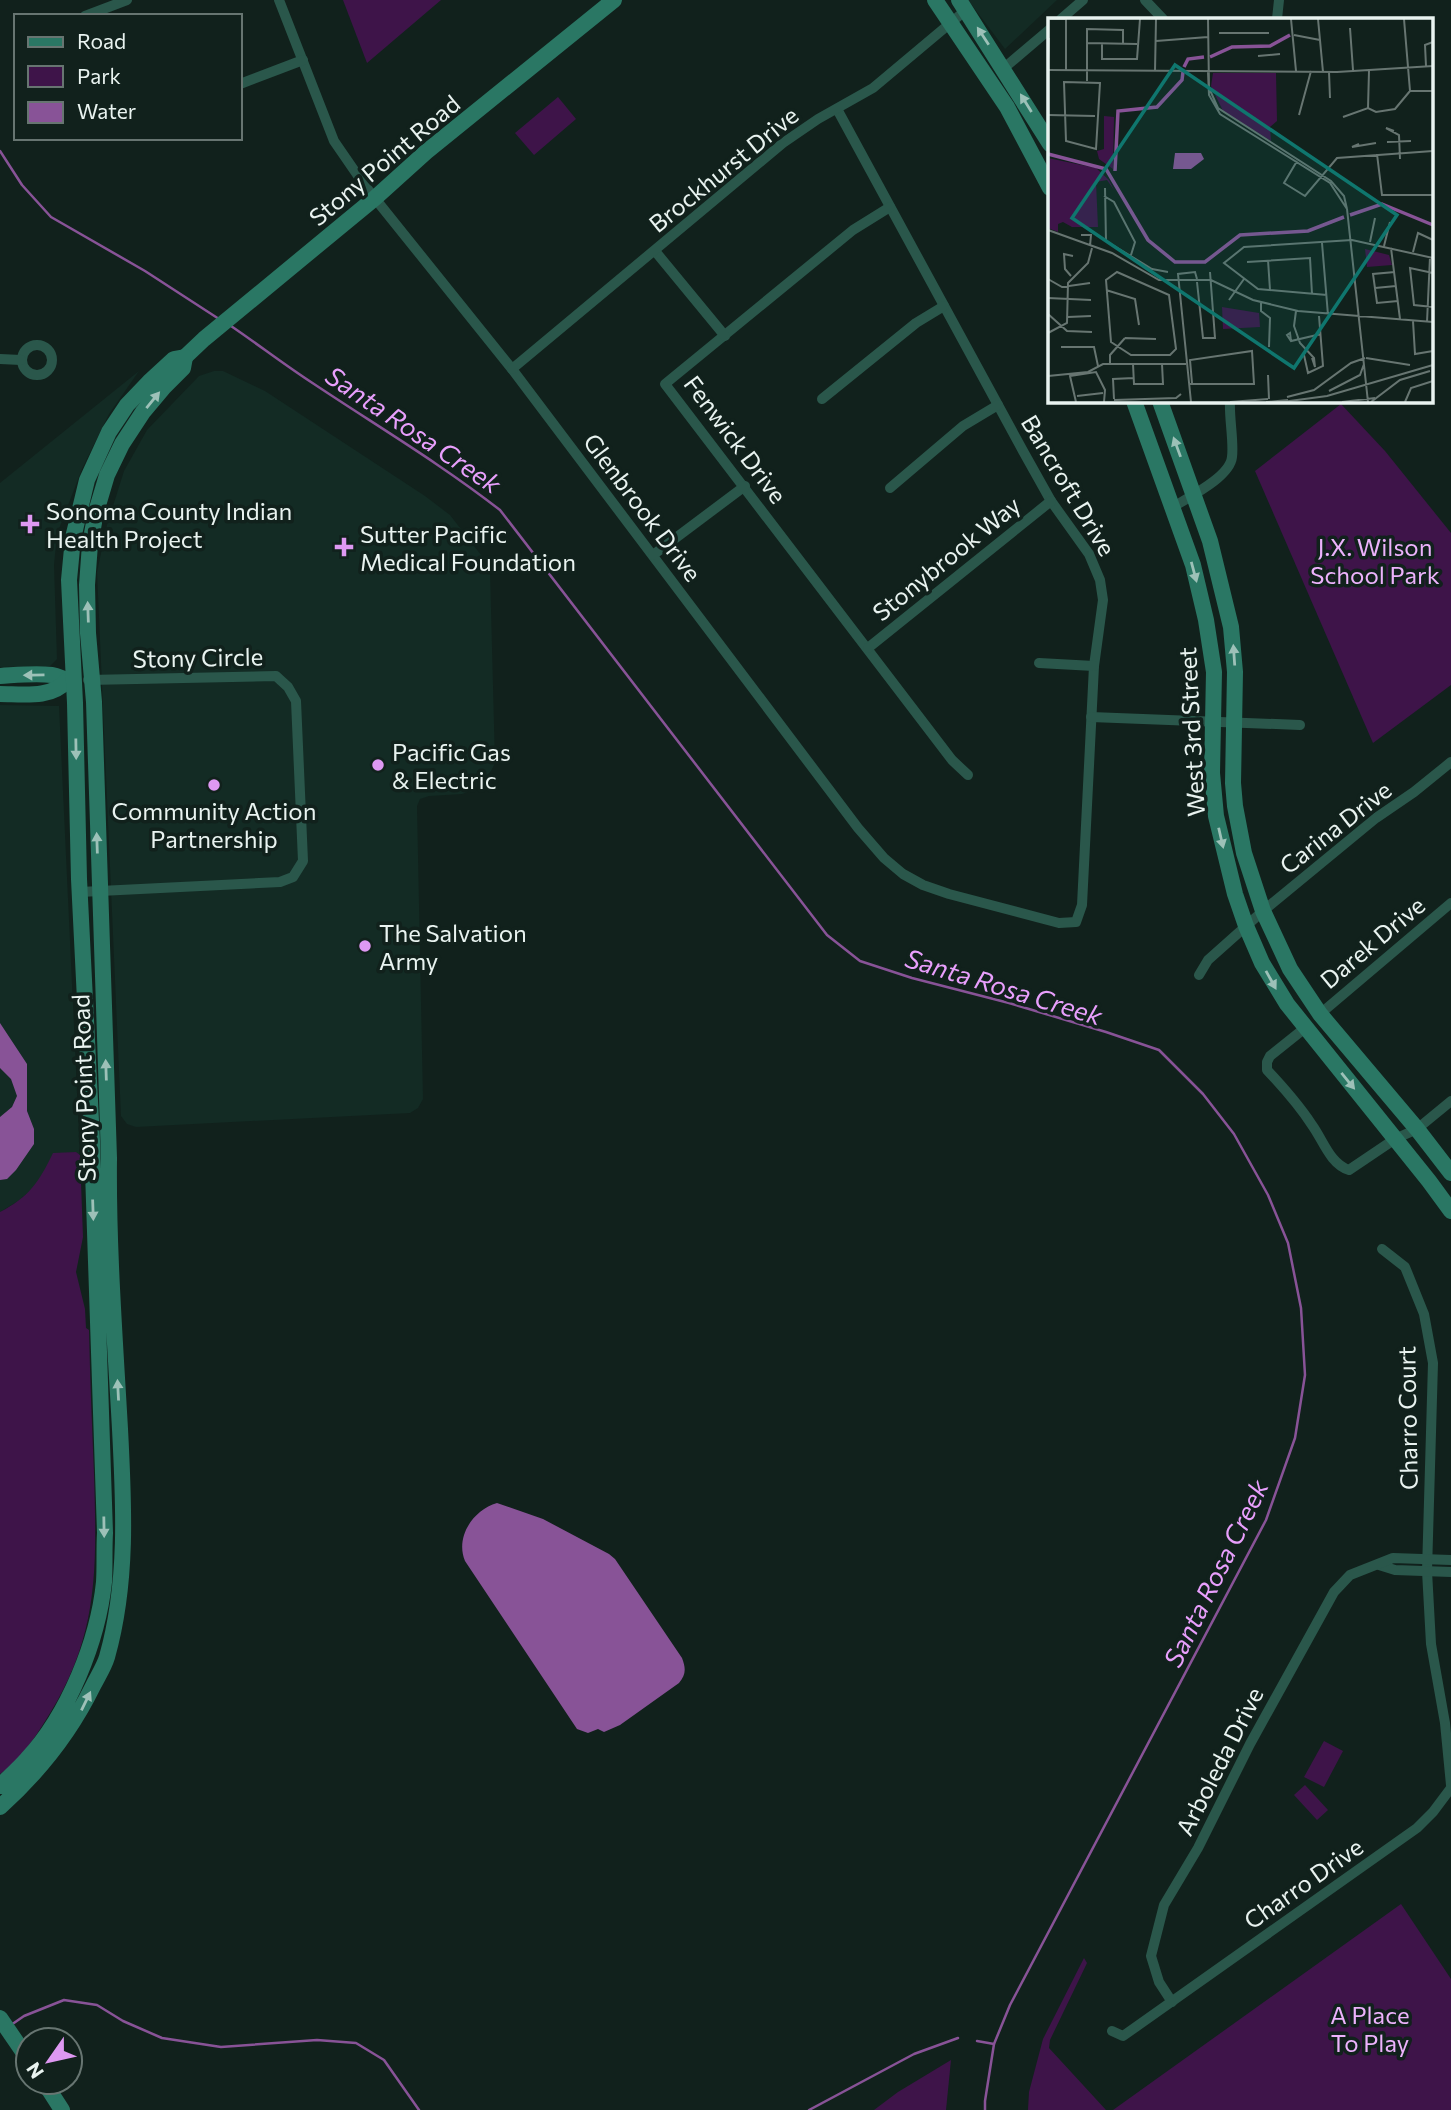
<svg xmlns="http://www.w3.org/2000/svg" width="1451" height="2110" font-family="Commissioner,sans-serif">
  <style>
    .built { fill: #132b24 }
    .green { fill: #3e1449 }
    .water { fill: #885397 }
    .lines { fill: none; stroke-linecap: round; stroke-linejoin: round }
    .stream { stroke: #885397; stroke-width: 2.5 }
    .street { stroke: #2a574b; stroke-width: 10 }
    .secondary { stroke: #2a7764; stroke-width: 16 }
    .oneway { fill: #9dc1b8 }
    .poi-dot { fill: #de98f2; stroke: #11211c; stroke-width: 2.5 }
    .labels { text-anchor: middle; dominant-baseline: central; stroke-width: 7; stroke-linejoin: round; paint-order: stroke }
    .street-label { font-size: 24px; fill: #e9f3f0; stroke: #11211c }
    .poi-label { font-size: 24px; fill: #e9f3f0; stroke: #11211c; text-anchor: start }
    .park-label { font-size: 24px; fill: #ecb2fc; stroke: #11211c }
    .water-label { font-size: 26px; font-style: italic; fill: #e89ffc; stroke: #11211c }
    .inset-river { fill: none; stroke: #885397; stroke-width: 3.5 }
    .inset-road { fill: none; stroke: #677571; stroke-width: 2 }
    .view { fill: #0f766e; fill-opacity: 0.15; stroke: #0f766e; stroke-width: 3.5 }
    .inset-edge { fill: none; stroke: #e9f3f0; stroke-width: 3.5 }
  </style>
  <rect width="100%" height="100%" fill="#11211c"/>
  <g class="built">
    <path d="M968 0H1057L1005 49Z"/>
    <path d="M139 371 109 414 82 469 57 534 54 565 57 659 50 666 0 667V483Z"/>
    <path d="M214 371H223L265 391 425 496 450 515 488 564 490 570 495 763 491 771 474 790 462 794 429 796 420 799 417 806 423 1099 418 1108 410 1113 136 1127 127 1124 121 1116 97 572 107 525 124 471 147 430 199 376Z"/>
    <path d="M0 705 59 706 80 1155 76 1152 53 1155 44 1174 30 1191 18 1201 0 1212Z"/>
  </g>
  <g class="green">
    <path d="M343 0H441L367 63Z"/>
    <path d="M558 97 576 119 534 155 515 133Z"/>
    <path d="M1341 404 1385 451 1451 533V685L1373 743 1255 471Z"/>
    <path d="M76 1152 80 1155 83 1237 76 1272 85 1309 86 1328 89 1330C90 1378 92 1426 94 1474 97 1573 99 1640 42 1726 31 1743 17 1763 0 1774V1212C29 1197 39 1182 53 1153Z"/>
    <path d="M1324 1741 1343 1751 1324 1787 1304 1777Z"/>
    <path d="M1305 1785 1328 1810 1317 1820 1294 1795Z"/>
    <path d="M1401 1904 1451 1979V2110H1113Z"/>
    <path d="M1084 1958 1087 1963 1050 2040 1049 2048 1106 2110H1028L1029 2092 1043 2039Z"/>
    <path d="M951 2060 946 2110H874L898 2092Z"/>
  </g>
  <g class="water">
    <path d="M0 1023 27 1064V1111L34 1129V1144L16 1170 7 1179 0 1180V1117L12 1107 17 1096 11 1079 0 1068Z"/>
    <path d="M497 1503 543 1519 609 1554 615 1559 682 1658C686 1669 686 1674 679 1683L620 1725 604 1732 598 1729 588 1733 577 1729 465 1561C455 1537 473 1510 497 1503Z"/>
  </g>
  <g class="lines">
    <g class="stream">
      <path d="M0 151 22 185 51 217 145 271 219 319"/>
      <path d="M231 326C259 345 286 366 314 384 377 426 441 464 500 510L827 935 860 961 912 978 1009 1003 1106 1032 1159 1050 1203 1094 1234 1134 1268 1195 1288 1243 1301 1308 1305 1375 1295 1438 1266 1520 1010 2005 994 2044 985 2101V2110"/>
      <path d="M11 2025 24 2016 64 2000 97 2005 123 2021 162 2038 221 2047 317 2040 356 2043 384 2060 419 2110"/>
      <path d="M977 2041 994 2044"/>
      <path d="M809 2110 914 2054 958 2038"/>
    </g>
    <g class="street">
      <path d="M279 0 334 141 365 186 512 369 858 828 884 858 903 874 923 885 949 894 1059 923 1076 922 1082 905 1094 666 1103 600 1100 580 1089 554 1051 501 1023 451 837 109"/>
      <path d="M1145 0 1163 19"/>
      <path d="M85 16 127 0"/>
      <path d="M1061 19 1083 0"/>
      <path d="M1277 19 1279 0"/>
      <path d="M1004 68 1050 29"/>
      <path d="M240 84 303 60"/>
      <path d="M890 207 853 230 665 384 952 760 968 775"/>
      <path d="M655 251 725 336"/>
      <circle cx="37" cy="360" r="15"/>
      <path d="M0 359 21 360"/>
      <path d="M512 369 783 143 818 119 873 88 966 10"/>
      <path d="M822 399 916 323 944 306"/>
      <path d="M890 488 963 426 998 405"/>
      <path d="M1173 507C1189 497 1230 477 1232 457 1234 442 1229 418 1230 401"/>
      <path d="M653 555 745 486"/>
      <path d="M868 648 1051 501"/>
      <path d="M1039 663 1094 666"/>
      <path d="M1091 717 1300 725"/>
      <path d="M80 892 280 882 293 877 303 861 296 701 288 687 276 676 88 680"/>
      <path d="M1199 975 1208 960 1263 911 1376 818 1414 792 1451 762"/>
      <path d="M1320 1014 1451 903"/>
      <path d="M1305 1028 1270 1056 1267 1062V1070C1283 1087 1299 1105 1312 1125 1323 1140 1330 1164 1349 1170L1395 1139 1417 1129 1451 1101"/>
      <path d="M1382 1249 1405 1267 1424 1314 1433 1363 1427 1571 1431 1644 1445 1723 1451 1785"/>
      <path d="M1379 1565 1395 1570 1451 1572"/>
      <path d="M1172 2002 1159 1982 1151 1956 1164 1905 1198 1848 1250 1744 1334 1592 1350 1575 1393 1558 1451 1560"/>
      <path d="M1112 2031 1123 2036 1417 1828 1433 1812 1451 1788"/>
    </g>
    <g class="secondary">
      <path d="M935 0 1007 107 1050 188"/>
      <path d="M959 0 1050 144"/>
      <path d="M185 357 204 339 375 198 426 152 614 0"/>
      <path d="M1134 401 1193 565 1206 620 1214 672 1212 773 1216 816 1235 894 1246 926 1262 963 1287 1004 1429 1181 1451 1211"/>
      <path d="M1160 401 1210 541 1231 627 1235 672 1233 783 1235 806 1244 853 1263 911 1290 969 1320 1014 1417 1129 1451 1173"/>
      <path d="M0 676C17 675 35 673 52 675 60 676 64 681 73 681"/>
      <path d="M0 694C21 694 52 699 66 681"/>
      <path d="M0 1786C9 1777 19 1768 27 1759 68 1715 98 1641 104 1582 105 1566 104 1549 105 1533L92 1141 79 879 75 703 69 580 73 538 87 480 109 432 127 405 149 382 174 359 185 357 183 368 164 387 143 412 122 444 107 475 96 512 90 544 87 585 88 633 94 702 109 1158C108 1248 115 1339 120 1429 124 1505 128 1583 107 1657 104 1667 98 1676 93 1686 70 1733 39 1772 0 1807"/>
      <path d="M0 2018 28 2059"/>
      <path d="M44 2082 62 2110"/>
    </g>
  </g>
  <defs><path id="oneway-solid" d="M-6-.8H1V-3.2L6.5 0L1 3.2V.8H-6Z" transform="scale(1.75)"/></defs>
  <g class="oneway">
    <use href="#oneway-solid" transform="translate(983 36) rotate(-123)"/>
    <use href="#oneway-solid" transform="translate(1026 103) rotate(-122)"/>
    <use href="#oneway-solid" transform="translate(153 400) rotate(-51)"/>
    <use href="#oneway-solid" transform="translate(1177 447) rotate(-110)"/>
    <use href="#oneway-solid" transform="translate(1194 572) rotate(75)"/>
    <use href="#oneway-solid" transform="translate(88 612) rotate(-92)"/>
    <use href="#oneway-solid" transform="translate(1234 655) rotate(-94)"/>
    <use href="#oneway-solid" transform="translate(34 675) rotate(179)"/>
    <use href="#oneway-solid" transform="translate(76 749) rotate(89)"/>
    <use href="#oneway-solid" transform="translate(1221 838) rotate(77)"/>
    <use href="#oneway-solid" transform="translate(97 843) rotate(-92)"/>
    <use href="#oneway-solid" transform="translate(1271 980) rotate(61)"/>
    <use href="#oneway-solid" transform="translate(106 1070) rotate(-92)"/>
    <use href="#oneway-solid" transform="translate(1348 1081) rotate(51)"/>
    <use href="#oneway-solid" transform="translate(93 1210) rotate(88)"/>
    <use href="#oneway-solid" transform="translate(118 1390) rotate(-93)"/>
    <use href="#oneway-solid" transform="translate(104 1527) rotate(89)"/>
    <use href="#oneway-solid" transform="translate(86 1701) rotate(-64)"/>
  </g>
  <g class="poi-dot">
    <path d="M26.5 513.5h7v7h7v7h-7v7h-7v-7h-7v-7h7z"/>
    <path d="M340.5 536.5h7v7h7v7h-7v7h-7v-7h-7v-7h7z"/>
    <circle cx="378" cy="765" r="7"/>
    <circle cx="214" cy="785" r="7"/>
    <circle cx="365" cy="946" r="7"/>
  </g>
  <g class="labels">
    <g class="street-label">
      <text transform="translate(384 160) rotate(-40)">Stony Point Road</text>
      <text transform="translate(723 169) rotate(-39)">Brockhurst Drive</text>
      <text transform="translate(736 439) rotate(53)">Fenwick Drive</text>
      <text transform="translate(1069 485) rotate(59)">Bancroft Drive</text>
      <text transform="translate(643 507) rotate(53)">Glenbrook Drive</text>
      <text transform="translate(946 558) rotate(-39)">Stonybrook Way</text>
      <text transform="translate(198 657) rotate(-1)">Stony Circle</text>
      <text transform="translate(1191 732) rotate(-93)">West 3rd Street</text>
      <text transform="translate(1335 827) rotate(-38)">Carina Drive</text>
      <text transform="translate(1372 942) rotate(-40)">Darek Drive</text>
      <text transform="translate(83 1088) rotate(-92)">Stony Point Road</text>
      <text transform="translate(1407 1418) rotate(-91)">Charro Court</text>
      <text transform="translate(1219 1761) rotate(-63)">Arboleda Drive</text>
      <text transform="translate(1303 1883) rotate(-35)">Charro Drive</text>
    </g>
    <g class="poi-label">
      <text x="46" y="510">Sonoma County Indian<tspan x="46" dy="28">Health Project</tspan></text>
      <text x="360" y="533">Sutter Pacific<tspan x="360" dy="28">Medical Foundation</tspan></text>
      <text x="392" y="751">Pacific Gas<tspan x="392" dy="28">&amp; Electric</tspan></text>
      <text x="214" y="810" text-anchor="middle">Community Action<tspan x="214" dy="28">Partnership</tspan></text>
      <text x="379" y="932">The Salvation<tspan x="379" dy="28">Army</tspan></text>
    </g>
    <g class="park-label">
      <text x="1375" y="546">J.X. Wilson<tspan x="1375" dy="28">School Park</tspan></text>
      <text x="1370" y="2014">A Place<tspan x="1370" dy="28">To Play</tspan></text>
    </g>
    <g class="water-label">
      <text transform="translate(414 429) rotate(34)">Santa Rosa Creek</text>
      <text transform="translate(1004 986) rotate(17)">Santa Rosa Creek</text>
      <text transform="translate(1215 1573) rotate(-64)">Santa Rosa Creek</text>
    </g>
  </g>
  <g transform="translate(1048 18)">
    <rect width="385" height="385" fill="#11211c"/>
    <path d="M165 55H228L229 103 222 109 223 123 175 93 163 68ZM56 98 66 99 65 151 51 141 49 133 56 131ZM0 140 48 150 61 162 66 172 59 162 48 164 50 209H24L15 204 10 206V214L0 210ZM317 231 341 237 344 247 319 249ZM174 289 211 295 212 309 175 311Z" fill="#3e1449"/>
    <path d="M127 135H153L156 141 143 151H125Z" fill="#885397"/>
    <path class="inset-river" d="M162 39 184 29 222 28 242 17M136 49 140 41 156 39M0 136 58 151 100 222 127 244H157L192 217 260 213 296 199M67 153 70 93 109 89 134 62 135 54M302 197 334 186 385 207"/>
    <path class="inset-road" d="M2 1H18V52M160 1 161 70 170 90 283 163 296 178 299 191 282 165 172 96 161 77 160 54M243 1 248 53M270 1 275 54M356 1 362 73M302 10 305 52M171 15H221M246 17 272 22M108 23 160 19M39 25 89 26M54 26V41H89L92 1M210 38 232 36M0 42 1 20M378 48 377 27 385 24M0 52 289 54 385 48M107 53 108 1M281 54 282 80M39 63V11L75 12V26M16 64 52 65 48 131 18 123ZM362 73H385M320 90 321 53M0 97 47 98M251 97 263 53M295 99 320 90 328 94 347 91 362 73M346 113 338 110 351 117 352 141M339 124 363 123M311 126 304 129 328 125M329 136 334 177H385M249 143 236 165 257 178 289 140 385 133M57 170 58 223 104 251 120 254M56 178 66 184 87 224 83 237M299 191 320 384M0 212 64 235 111 262H163L205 282 250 293 385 304M33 217H43L42 228M322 224 327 200M274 225 280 297M336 228 342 204M343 230 352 301M365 234 370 215 385 222M220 242 222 272M199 244 262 240 264 276M69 254 121 277 128 331 122 337H83L63 324 58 262ZM347 254 325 256 329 285 350 283M385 255 362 250 366 287 385 289M23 258 17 251 16 236 25 238M0 261 14 269 42 265M149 264 155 320H167L162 254M327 270 348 268M58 272 87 281 91 307M279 277 210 271 176 245 196 229 304 222 385 240M0 280 43 282M181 282 196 261M213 284V293L222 300 221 329M248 293 246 308 252 325 266 340 267 349 264 340M0 296 19 313 44 314M20 299 43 298M365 303 367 336 385 333M379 304 382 239M0 315 19 305 20 265 40 245 44 230M77 320 108 321M243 323 242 315 239 317 243 323 273 316M13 329H46L50 348M256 337 260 355 275 348 271 298M318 340 362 347M62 345V337L77 320M85 346 86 366H115L114 346M220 357 221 381M0 358 40 354 55 346H138M0 358V384M141 366H206L204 333 142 342 144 365M281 373 312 357 316 346M29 378 55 375M239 379 266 372 303 345 317 340M66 381 65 361 86 360M66 382 128 380 133 376M28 384 22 358 48 354 57 372 56 384M143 384 130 256 147 254 149 261M182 384 220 381M218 384 240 382M234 384 279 378 385 347M294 384 327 380M323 384 352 362 382 353M357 384 363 370 385 363"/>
    <path class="view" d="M127 47 349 197 246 350 24 200Z"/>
    <rect width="385" height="385" class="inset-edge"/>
  </g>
  <rect x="14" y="14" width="228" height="126" fill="#11211c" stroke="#677571" stroke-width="2"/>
  <rect x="28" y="37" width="35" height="10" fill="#2a7764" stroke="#677571" stroke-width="2"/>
  <text x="77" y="49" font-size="21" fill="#e9f3f0">Road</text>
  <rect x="28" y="66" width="35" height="21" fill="#3e1449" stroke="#677571" stroke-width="2"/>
  <text x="77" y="84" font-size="21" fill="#e9f3f0">Park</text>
  <rect x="28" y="102" width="35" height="21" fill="#885397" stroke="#677571" stroke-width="2"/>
  <text x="77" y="119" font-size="21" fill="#e9f3f0">Water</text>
  <g transform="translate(49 2061) rotate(236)"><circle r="33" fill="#11211c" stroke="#677571" stroke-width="2"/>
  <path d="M0-5L12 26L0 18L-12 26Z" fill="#de98f2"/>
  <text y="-10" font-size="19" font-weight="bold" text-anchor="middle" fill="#e9f3f0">N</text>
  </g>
</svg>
